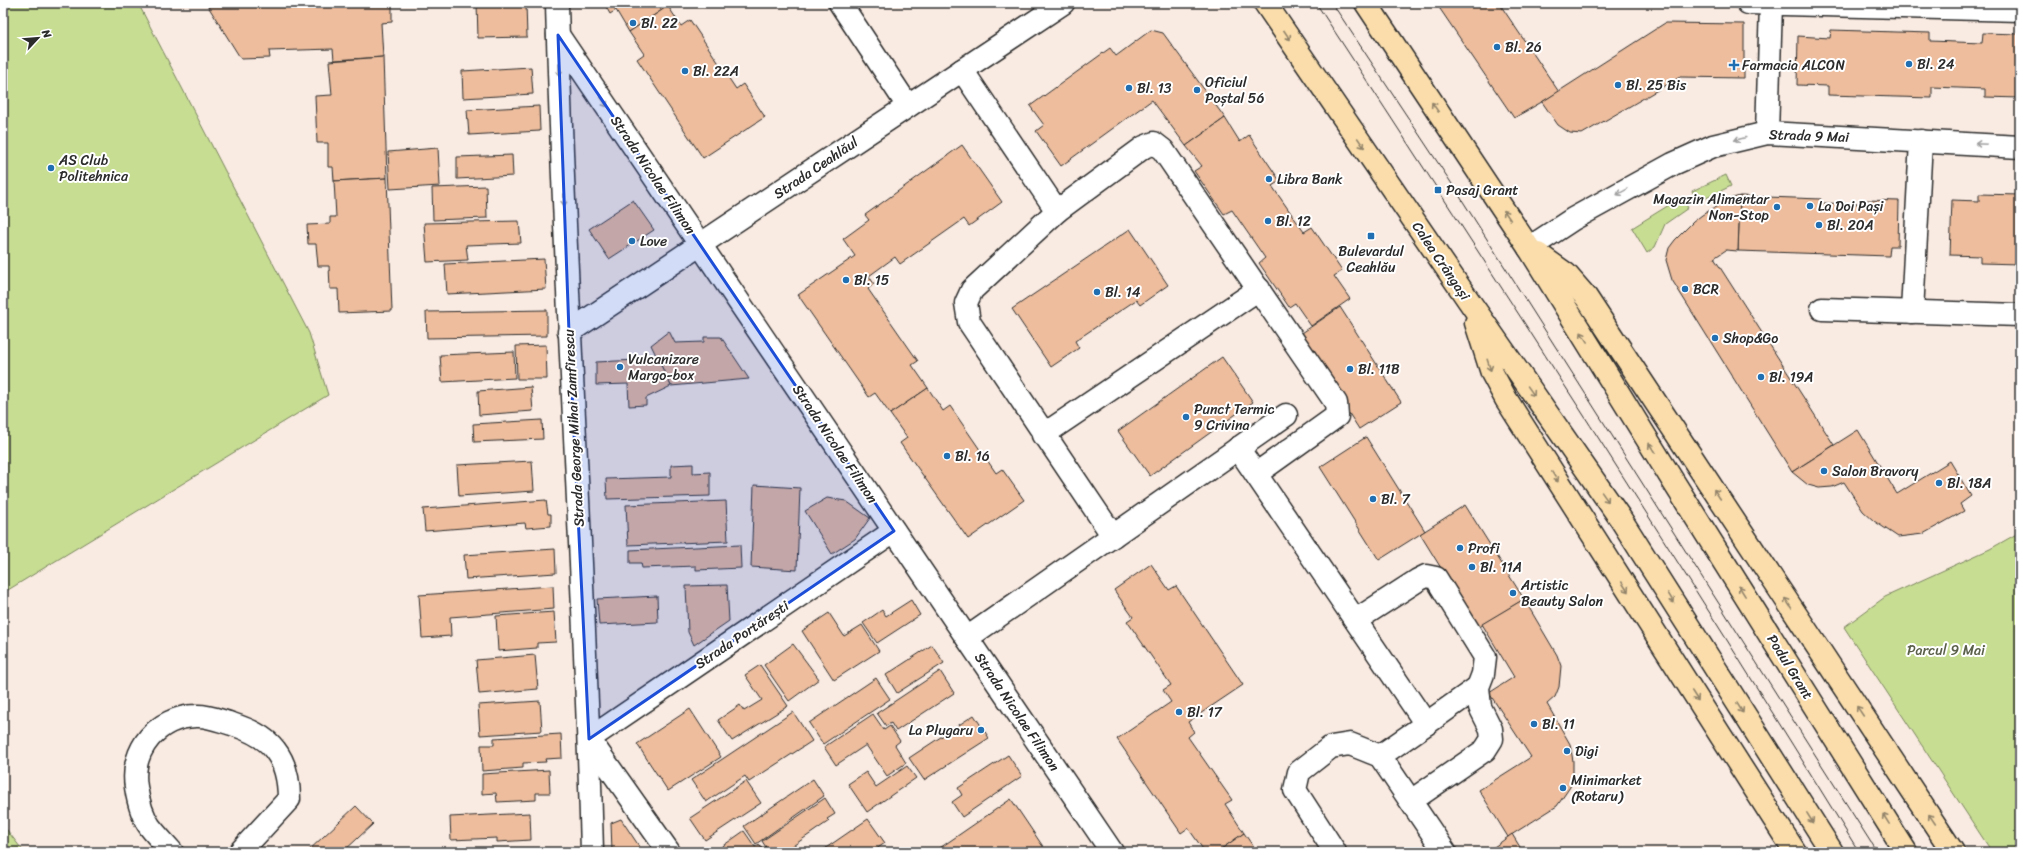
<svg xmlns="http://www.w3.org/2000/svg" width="2023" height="855" font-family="Sriracha,sans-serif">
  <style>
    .green { fill: #c7dd92; stroke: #79845e }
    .building { fill: #edbd9d; stroke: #2b2b2b }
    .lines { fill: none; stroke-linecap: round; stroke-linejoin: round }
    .minor-casing { stroke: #2b2b2b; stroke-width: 25 }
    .major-casing { stroke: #2b2b2b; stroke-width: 25 }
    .minor { stroke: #fff; stroke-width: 22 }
    .major { stroke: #faddab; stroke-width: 22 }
    .tram { stroke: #2b2b2b; stroke-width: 1 }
    .oneway { stroke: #92846b }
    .oneway2 { stroke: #a0a0a0 }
    .marked { fill: #1d4ed8; fill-opacity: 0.2; stroke: #1d4ed8; stroke-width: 3; stroke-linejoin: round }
    .poi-dot { fill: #1f6fb2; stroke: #fff; stroke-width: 1.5 }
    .labels { text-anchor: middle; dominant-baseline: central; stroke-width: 4; stroke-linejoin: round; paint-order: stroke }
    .poi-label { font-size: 14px; fill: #2b2b2b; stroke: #fff; text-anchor: start }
    .street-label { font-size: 14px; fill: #2b2b2b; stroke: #fff }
    .park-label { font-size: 14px; fill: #5a604a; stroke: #fff }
  </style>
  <rect width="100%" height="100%" fill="#faebe2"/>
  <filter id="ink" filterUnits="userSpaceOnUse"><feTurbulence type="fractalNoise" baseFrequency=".025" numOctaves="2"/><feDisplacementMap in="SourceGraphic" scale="8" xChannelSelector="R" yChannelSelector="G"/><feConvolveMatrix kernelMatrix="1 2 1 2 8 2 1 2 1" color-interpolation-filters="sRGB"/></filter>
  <g filter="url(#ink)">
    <g class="green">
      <path d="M3 3H138L309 333 328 395 3 593Z"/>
      <path d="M1726 175 1731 186 1698 202 1692 191Z"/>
      <path d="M1682 197 1688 208 1665 224 1655 247 1647 253 1632 228Z"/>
      <path d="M2020 532V852H1992L1844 627 1885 597 1990 549Z"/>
      <path d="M3 825 24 852H3Z"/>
    </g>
    <g class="building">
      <path d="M206 3H392V22L381 23 383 57 334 60 333 49 269 51 270 58 241 59Z"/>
      <path d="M477 3H526L527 37 478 38Z"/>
      <path d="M604 3H667L668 6 629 32 616 10 610 14Z"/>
      <path d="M1436 3H1499L1559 92 1514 118Z"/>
      <path d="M668 6 681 26 690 20 736 89 743 84 765 117 703 158 637 59 644 54 629 32Z"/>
      <path d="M1665 23 1744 24V78L1680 77 1582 134 1570 133 1558 125 1542 102Z"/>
      <path d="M1151 30 1163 33 1225 118 1186 146 1152 100 1061 166 1036 131 1044 125 1030 106 1110 48 1116 56Z"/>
      <path d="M1831 30 1930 33V41L1982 43 1983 33 2020 34V98L1985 97V89L1932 87V98L1828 95V86L1797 85 1798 36 1830 38Z"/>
      <path d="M383 57 387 178 334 181 333 167H328V143H317L315 96 332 95 329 61Z"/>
      <path d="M531 67 533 94 463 98 462 71Z"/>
      <path d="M539 106 540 131 469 135 467 110Z"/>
      <path d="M1225 118 1240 142 1249 135 1280 181 1272 186 1304 232 1312 227 1342 271 1334 276 1350 299 1311 326 1295 303 1289 307 1259 263 1265 258 1232 210 1224 214 1194 171 1202 166 1186 146Z"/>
      <path d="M962 145 1002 202 969 226 964 219 900 264 895 257 869 276 874 284 868 289 918 361 912 365 928 388 890 414 875 393 869 397 798 295 855 256 843 239 869 220 865 215Z"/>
      <path d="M438 148 440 186 390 189 388 152Z"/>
      <path d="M512 155 513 176 457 179V157Z"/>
      <path d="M387 178 392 311 339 313 338 289H330L329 266H318L316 244H308L307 225 330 224V217H336L334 181Z"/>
      <path d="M486 186 487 218 433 220 432 188Z"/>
      <path d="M1979 194 2020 195V264L1980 263V256L1950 255 1952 200 1979 201Z"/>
      <path d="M1740 196 1821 199V203L1865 204V200L1899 201 1898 246H1890L1889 256 1738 251Z"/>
      <path d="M1740 196 1738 251 1726 250 1714 258 1834 445 1792 472 1672 280 1666 260 1669 248 1675 240 1693 222 1702 215 1729 199Z"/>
      <path d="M633 200 654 230 609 259 589 229Z"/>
      <path d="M519 221 521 243 466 245 468 260 427 262 424 223Z"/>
      <path d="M1130 229 1168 285 1140 305 1136 300 1075 341 1079 348 1051 367 1012 309Z"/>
      <path d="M544 259 546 289 447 294 445 264Z"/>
      <path d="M1340 307 1401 402 1359 429 1299 335Z"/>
      <path d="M547 310V336L427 338 426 312Z"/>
      <path d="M669 331 675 343 704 342V337H721L749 379 671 386 651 345Z"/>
      <path d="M546 345 547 379H517L516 346Z"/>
      <path d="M514 352 515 378 442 382 440 355Z"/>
      <path d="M1222 357 1253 402 1150 476 1118 431Z"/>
      <path d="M658 359 671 386 646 398V405L629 406 628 384 596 385V362Z"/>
      <path d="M531 387 533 411 479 415 478 391Z"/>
      <path d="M928 388 943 411 950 406 996 473 1002 469 1024 500 968 539 900 443 907 438 890 414Z"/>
      <path d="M542 420 543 439 474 442 473 424Z"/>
      <path d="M1858 430 1897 494 1950 461 1971 496 1960 504 1964 511 1923 534 1898 537 1874 521 1863 511 1844 482 1832 487 1819 488 1808 485 1792 472Z"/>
      <path d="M1366 437 1425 531 1379 560 1320 467Z"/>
      <path d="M532 461 534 491 459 496 457 465Z"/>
      <path d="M693 464V473L710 472V496L607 499 606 479 671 477V465Z"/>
      <path d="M754 485 800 488 797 570 751 567Z"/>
      <path d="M827 498 846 501 870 518 855 539 832 554 805 511Z"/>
      <path d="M546 500 548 514H551V526L526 528 525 523 425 531 423 509Z"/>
      <path d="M726 501 728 541 628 545 626 505Z"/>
      <path d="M1465 505 1524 599 1478 628 1420 534Z"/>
      <path d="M740 545 741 568 696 570V566L642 568 641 563H630V550Z"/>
      <path d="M555 549 556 573 466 579 464 555Z"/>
      <path d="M1151 564 1169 590 1176 586 1243 685 1188 722 1194 732 1188 737 1232 800 1225 804 1244 833 1217 852H1205L1188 828 1181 833 1117 739 1171 702 1163 690 1171 685 1127 621 1133 617 1114 590Z"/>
      <path d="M727 585 729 621 694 645 688 632 686 586Z"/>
      <path d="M553 586 554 609 450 617 451 636 422 638 419 595Z"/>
      <path d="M657 596 658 622 599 625 597 599Z"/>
      <path d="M1524 599 1557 655 1561 666 1559 687 1555 697 1547 704 1570 744 1573 761V773L1570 787 1557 806 1508 837 1479 790 1531 757 1489 693 1514 677 1482 624Z"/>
      <path d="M911 600 920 615 877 643 863 623 882 610 886 616Z"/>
      <path d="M554 612 556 642 537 643V648L498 651 496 616Z"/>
      <path d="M829 613 844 636 862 625 879 651 834 680 802 631Z"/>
      <path d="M793 644 819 679 789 701 764 665Z"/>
      <path d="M932 645 944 663 897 693 886 675Z"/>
      <path d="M535 655 538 689 479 694 476 660Z"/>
      <path d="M760 665 788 706 732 741 718 720 740 705 744 711 762 700 745 675Z"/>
      <path d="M940 671 954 693 896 731 891 723 886 726 877 713Z"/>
      <path d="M876 678 890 699 823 744 809 723Z"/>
      <path d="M540 701 542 731 480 735 478 705Z"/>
      <path d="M690 709 721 757 668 791 637 744Z"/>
      <path d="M793 712 812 741 749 782 745 776 706 802 691 780Z"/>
      <path d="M873 714 884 730 890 726 900 741 895 745 906 763 887 776 866 745 836 765 824 747Z"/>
      <path d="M974 715 989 738 924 780 909 758Z"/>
      <path d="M561 734 562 758 545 759 546 762 523 763V768L482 771 481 745H494V738Z"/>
      <path d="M1008 755 1022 776 962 817 952 802 962 795 958 788Z"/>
      <path d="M907 766 916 778 867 812 848 784 866 772 876 787Z"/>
      <path d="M549 770 550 793H536V800L497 802 496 793 482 794V774Z"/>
      <path d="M813 779 824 796 756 844 744 826Z"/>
      <path d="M746 781 761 803 705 840 690 818Z"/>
      <path d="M825 798 835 814 827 819 829 821 784 852H769L762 841Z"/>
      <path d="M1011 799 1044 848 1039 852H934Z"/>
      <path d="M356 806 373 824 343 852H307Z"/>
      <path d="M530 813 531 840 497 842V838L451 840 450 817Z"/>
      <path d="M621 819 643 852H612L611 823Z"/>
      <path d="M868 819 885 843 872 852H820Z"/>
      <path d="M744 831 755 847 759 844 764 852H714Z"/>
      <path d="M1244 833 1257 852H1217Z"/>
      <path d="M1512 834 1523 852H1487L1508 837Z"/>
    </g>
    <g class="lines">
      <g class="minor-casing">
        <g id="minor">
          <path d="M557 3C564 286 585 569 592 852"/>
          <path d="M840 3 908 106"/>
          <path d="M1748 3 2020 10"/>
          <path d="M558 35 1112 852"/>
          <path d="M962 70 1057 211"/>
          <path d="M1767 133 1771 4"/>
          <path d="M1529 248 1573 219 1673 164 1713 146 1767 133 2020 147"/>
          <path d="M1822 309 2020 315"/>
          <path d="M1912 312 1921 141"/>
          <path d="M569 332 1063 3"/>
          <path d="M1043 435 1259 289"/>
          <path d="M1238 448 1426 724 1380 756"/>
          <path d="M1113 536 969 322 966 303 972 290 1057 211 1144 147 1154 143 1163 150 1336 403 1337 416 1256 474"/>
          <path d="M1356 620 1418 580 1426 576 1436 578 1485 657 1483 674 1478 687 1480 707 1491 729 1492 739 1485 750 1411 801"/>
          <path d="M967 638 1286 415"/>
          <path d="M1426 724 1478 687"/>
          <path d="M172 852C165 844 157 836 150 827 142 816 138 800 136 787 130 749 158 717 196 716 208 715 221 721 232 724 247 729 265 736 275 750 286 764 289 782 289 799L240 852"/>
          <path d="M669 852 589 739 894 531"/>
          <path d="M1335 852 1295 790 1299 772 1331 747 1350 744 1380 756 1445 852"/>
        </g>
      </g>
      <g class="major-casing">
        <g id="major">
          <path d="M1265 3 1469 301 1620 518 1832 852"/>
          <path d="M1366 3 1529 248 1673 481 1906 852"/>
          <path d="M1538 254 1566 274 1586 297 1953 852"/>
          <path d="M1476 323 1492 373 1506 399 1795 852"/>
        </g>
      </g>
      <use href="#minor" class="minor"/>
      <use href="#major" class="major"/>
      <g class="tram">
        <path d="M1316 3C1500 284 1683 566 1859 852"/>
        <path d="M1332 3 1450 181 1877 852"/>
      </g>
    </g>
    <defs><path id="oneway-shaft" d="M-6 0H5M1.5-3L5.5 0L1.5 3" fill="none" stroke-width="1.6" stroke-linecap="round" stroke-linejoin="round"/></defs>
    <g class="oneway">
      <use href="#oneway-shaft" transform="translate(1287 35) rotate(56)"/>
      <use href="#oneway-shaft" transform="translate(1435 107) rotate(-124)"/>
      <use href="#oneway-shaft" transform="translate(1361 143) rotate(56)"/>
      <use href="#oneway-shaft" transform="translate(1507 215) rotate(-124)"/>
      <use href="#oneway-shaft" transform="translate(1584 337) rotate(-122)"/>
      <use href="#oneway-shaft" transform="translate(1489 365) rotate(72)"/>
      <use href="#oneway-shaft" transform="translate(1531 391) rotate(55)"/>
      <use href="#oneway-shaft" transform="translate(1652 448) rotate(-122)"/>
      <use href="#oneway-shaft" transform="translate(1555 477) rotate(58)"/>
      <use href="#oneway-shaft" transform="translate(1717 494) rotate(-124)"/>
      <use href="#oneway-shaft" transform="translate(1605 497) rotate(55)"/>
      <use href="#oneway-shaft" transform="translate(1625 587) rotate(57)"/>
      <use href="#oneway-shaft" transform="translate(1742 591) rotate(-122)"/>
      <use href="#oneway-shaft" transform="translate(1671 598) rotate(58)"/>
      <use href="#oneway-shaft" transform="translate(1788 603) rotate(-124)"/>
      <use href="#oneway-shaft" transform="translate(1695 696) rotate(57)"/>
      <use href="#oneway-shaft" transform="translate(1740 708) rotate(58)"/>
      <use href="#oneway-shaft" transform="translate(1860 711) rotate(-124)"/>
      <use href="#oneway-shaft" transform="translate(1810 818) rotate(58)"/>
      <use href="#oneway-shaft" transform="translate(1886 819) rotate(-122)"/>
      <use href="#oneway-shaft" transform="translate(1932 819) rotate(-124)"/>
    </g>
    <g class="oneway2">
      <use href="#oneway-shaft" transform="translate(559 70) rotate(88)"/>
      <use href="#oneway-shaft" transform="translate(604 102) rotate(56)"/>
      <use href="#oneway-shaft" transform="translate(1740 139) rotate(166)"/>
      <use href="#oneway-shaft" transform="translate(1981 144) rotate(-177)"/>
      <use href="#oneway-shaft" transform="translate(1622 192) rotate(151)"/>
      <use href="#oneway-shaft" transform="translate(564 200) rotate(88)"/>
    </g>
  </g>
  <path class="marked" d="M558 35 894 531 589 739 569 332Z"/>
  <g class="poi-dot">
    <circle cx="633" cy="23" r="4"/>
    <circle cx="1497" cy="47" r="4"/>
    <circle cx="1909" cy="64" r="4"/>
    <path d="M1732 59h4v4h4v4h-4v4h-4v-4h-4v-4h4z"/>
    <circle cx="685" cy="71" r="4"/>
    <circle cx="1618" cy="85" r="4"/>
    <circle cx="1129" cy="88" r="4"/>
    <circle cx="1197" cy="90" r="4"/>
    <circle cx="51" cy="168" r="4"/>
    <circle cx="1269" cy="179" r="4"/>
    <rect x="1434" y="186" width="8" height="8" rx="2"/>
    <circle cx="1810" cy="206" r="4"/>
    <circle cx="1777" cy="207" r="4"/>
    <circle cx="1268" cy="221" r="4"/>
    <circle cx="1819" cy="225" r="4"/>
    <rect x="1367" y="232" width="8" height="8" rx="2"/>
    <circle cx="632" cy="241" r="4"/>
    <circle cx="846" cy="280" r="4"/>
    <circle cx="1685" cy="289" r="4"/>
    <circle cx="1097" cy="292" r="4"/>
    <circle cx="1715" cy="338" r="4"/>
    <circle cx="620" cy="367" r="4"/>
    <circle cx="1350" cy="369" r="4"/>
    <circle cx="1761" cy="377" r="4"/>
    <circle cx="1186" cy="417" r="4"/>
    <circle cx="947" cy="456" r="4"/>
    <circle cx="1824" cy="471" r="4"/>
    <circle cx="1939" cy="483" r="4"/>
    <circle cx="1373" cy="499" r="4"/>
    <circle cx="1460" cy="548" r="4"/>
    <circle cx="1472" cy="567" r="4"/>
    <circle cx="1513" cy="593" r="4"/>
    <circle cx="1179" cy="712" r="4"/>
    <circle cx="1534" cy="724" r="4"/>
    <circle cx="981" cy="730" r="4"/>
    <circle cx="1567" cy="751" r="4"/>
    <circle cx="1563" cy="788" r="4"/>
  </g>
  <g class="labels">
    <g class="poi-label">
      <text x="641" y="23">Bl. 22</text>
      <text x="1505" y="47">Bl. 26</text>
      <text x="1917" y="64">Bl. 24</text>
      <text x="1742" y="65">Farmacia ALCON</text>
      <text x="693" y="71">Bl. 22A</text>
      <text x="1205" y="82">Oficiul<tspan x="1205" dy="16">Poștal 56</tspan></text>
      <text x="1626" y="85">Bl. 25 Bis</text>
      <text x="1137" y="88">Bl. 13</text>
      <text x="59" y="160">AS Club<tspan x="59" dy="16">Politehnica</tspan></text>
      <text x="1277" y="179">Libra Bank</text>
      <text x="1446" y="190">Pasaj Grant</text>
      <text x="1769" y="199" text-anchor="end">Magazin Alimentar<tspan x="1769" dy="16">Non-Stop</tspan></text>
      <text x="1818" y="206">La Doi Pași</text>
      <text x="1276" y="221">Bl. 12</text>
      <text x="1827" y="225">Bl. 20A</text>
      <text x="640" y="241">Love</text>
      <text x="1371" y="251" text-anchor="middle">Bulevardul<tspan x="1371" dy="16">Ceahlău</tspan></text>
      <text x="854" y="280">Bl. 15</text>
      <text x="1693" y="289">BCR</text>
      <text x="1105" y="292">Bl. 14</text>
      <text x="1723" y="338">Shop&amp;Go</text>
      <text x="628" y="359">Vulcanizare<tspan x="628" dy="16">Margo-box</tspan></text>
      <text x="1358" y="369">Bl. 11B</text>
      <text x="1769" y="377">Bl. 19A</text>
      <text x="1194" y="409">Punct Termic<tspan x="1194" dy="16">9 Crivina</tspan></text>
      <text x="955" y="456">Bl. 16</text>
      <text x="1832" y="471">Salon Bravory</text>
      <text x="1947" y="483">Bl. 18A</text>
      <text x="1381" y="499">Bl. 7</text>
      <text x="1468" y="548">Profi</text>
      <text x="1480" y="567">Bl. 11A</text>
      <text x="1521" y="585">Artistic<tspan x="1521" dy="16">Beauty Salon</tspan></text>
      <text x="1187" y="712">Bl. 17</text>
      <text x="1542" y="724">Bl. 11</text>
      <text x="973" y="730" text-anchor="end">La Plugaru</text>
      <text x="1575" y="751">Digi</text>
      <text x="1571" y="780">Minimarket<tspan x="1571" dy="16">(Rotaru)</tspan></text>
    </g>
    <g class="street-label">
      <text transform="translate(1809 136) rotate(2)">Strada 9 Mai</text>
      <text transform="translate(816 168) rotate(-34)">Strada Ceahlăul</text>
      <text transform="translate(653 175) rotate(56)">Strada Nicolae Filimon</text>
      <text transform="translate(1441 261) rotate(56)">Calea Crângași</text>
      <text transform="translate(574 428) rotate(-93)">Strada George Mihai Zamfirescu</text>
      <text transform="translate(835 444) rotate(56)">Strada Nicolae Filimon</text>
      <text transform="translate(742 635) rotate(-34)">Strada Portărești</text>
      <text transform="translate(1790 667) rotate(58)">Podul Grant</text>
      <text transform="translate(1017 712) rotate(56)">Strada Nicolae Filimon</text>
    </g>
    <g class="park-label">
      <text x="1946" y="650">Parcul 9 Mai</text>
    </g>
  </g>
  <rect width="2023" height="855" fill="none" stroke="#fff" stroke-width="16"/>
  <rect x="8" y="8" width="2007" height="839" fill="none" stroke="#2b2b2b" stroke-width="1.5" filter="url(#ink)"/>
  <g transform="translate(38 38) rotate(64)" stroke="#ffffff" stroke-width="3" paint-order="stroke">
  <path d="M0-3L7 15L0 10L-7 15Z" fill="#2b2b2b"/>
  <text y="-6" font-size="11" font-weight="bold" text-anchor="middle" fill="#2b2b2b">N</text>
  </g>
</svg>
